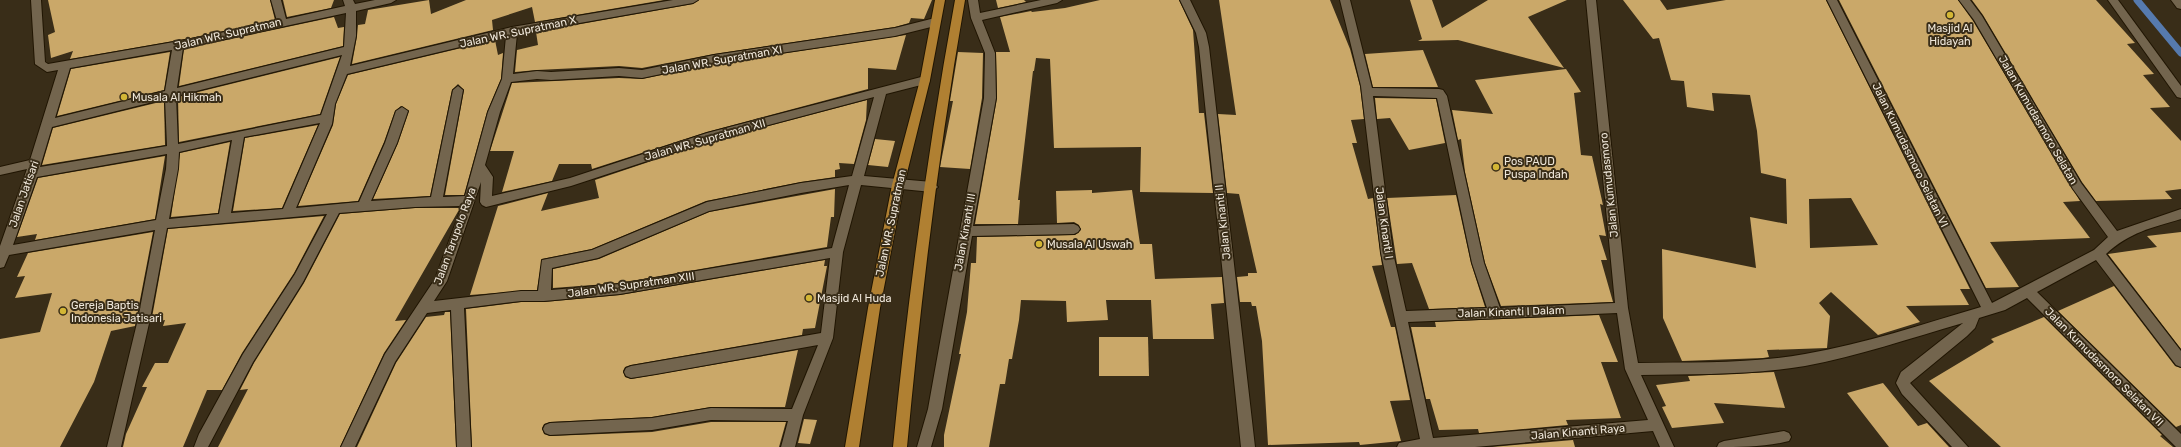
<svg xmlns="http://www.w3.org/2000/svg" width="2181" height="447" font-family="Rubik,sans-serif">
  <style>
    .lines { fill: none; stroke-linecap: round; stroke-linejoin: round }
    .stream { stroke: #567aae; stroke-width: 7 }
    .building { fill: #caa869; fill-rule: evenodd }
    .minor-casing { stroke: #201502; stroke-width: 2 }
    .major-casing { stroke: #201502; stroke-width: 2 }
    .minor { fill: #73654e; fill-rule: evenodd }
    .major { fill: #b08032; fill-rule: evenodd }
    .poi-dot { fill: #d3b635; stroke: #392d18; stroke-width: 1.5 }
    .labels { text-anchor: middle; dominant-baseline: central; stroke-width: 4; stroke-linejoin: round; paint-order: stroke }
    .poi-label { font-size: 11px; fill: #efe7da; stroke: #392d18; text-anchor: start }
    .street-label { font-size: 11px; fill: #efe7da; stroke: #392d18 }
  </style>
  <rect width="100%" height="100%" fill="#392d18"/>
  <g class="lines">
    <path class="stream" d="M2137 0 2181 53"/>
  </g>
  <g class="building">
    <path d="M48 0H270L275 20 191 38 70 59 73 51 51 58 48 35 55 32Z"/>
    <path d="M283 0H334L331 8 287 17Z"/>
    <path d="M429 0 431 14 466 0H664L535 22 532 7 492 20 493 30 352 64 357 36 358 25 365 24 368 10Z"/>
    <path d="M699 0H932L924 19 911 18 909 23 895 27 714 54 642 68 619 66 537 70 515 72 517 50 538 45 536 32 693 4Z"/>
    <path d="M996 0H1024L1026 2 998 8Z"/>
    <path d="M1100 0H1179L1193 30 1199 113H1204L1213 193 1140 192 1141 147 1054 148 1050 59 1036 58 1034 71H1033L1018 200H1020L1018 224H975L997 98 996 52H1010L1000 17 1031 11 1032 12 1065 8Z"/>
    <path d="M1219 0H1330L1350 49 1360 86 1364 119 1351 120 1357 143H1352L1368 199 1373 198 1382 265 1372 266 1391 327H1395L1410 400 1390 401 1401 441 1360 445 1359 442 1268 445 1262 341 1256 306H1252L1251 302H1240L1237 277 1248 276V273H1257L1239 194 1227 193 1218 114 1236 115Z"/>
    <path d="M1410 0H1432L1442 28 1488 0H1567L1528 17 1564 68 1458 40 1418 41 1422 39Z"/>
    <path d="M1623 0H1660L1667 10 1726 0H1826L1970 289H1960L1969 305 1906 306 1920 322 1878 335 1831 292 1819 303 1830 316 1827 348 1767 350 1769 357 1763 358 1682 361 1663 318 1662 249 1756 268 1750 217 1787 224 1786 179 1761 173 1757 131 1750 95 1712 93 1714 111 1687 107 1684 81 1671 80 1659 38 1653 39ZM1851 198 1878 245 1810 248 1809 199Z"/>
    <path d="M1839 0H1958L1973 21 2080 201 2063 202 2090 238 1990 242 2019 287 1986 288Z"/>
    <path d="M1972 0H2096L2135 43 2127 44 2154 74 2143 75 2170 107 2150 108 2181 141V189L2165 191 2172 199 2096 201 2082 182 1983 15Z"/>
    <path d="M334 17 338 28 344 27 343 46 179 86 184 49Z"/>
    <path d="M906 35 896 70 868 68V89L707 132 592 169 591 164H559L552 181 502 192 514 151H490L512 83 619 78 642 79 714 64Z"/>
    <path d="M495 40 498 55 503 53 501 79 487 112 464 195H445L464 90 458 84 452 90 430 196 373 199 398 143 409 111 401 106 395 111 384 142 358 201 298 206 333 125 336 104 348 75Z"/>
    <path d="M1423 50 1438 87H1373L1365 54Z"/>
    <path d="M170 52 164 90 57 116 71 69Z"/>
    <path d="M958 52 983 53 982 98 970 169 940 167 953 101H950Z"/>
    <path d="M340 57 320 114 179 142 178 97Z"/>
    <path d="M1566 69 1581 92 1574 93 1581 155 1592 156 1603 205 1600 204 1606 236 1599 235 1607 260H1601L1613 302 1501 306 1485 263 1465 172 1461 139 1458 140 1452 110 1493 114 1475 80Z"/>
    <path d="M1375 98 1436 99 1445 143 1409 150 1390 118 1377 119Z"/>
    <path d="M867 100 866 120 854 164 839 163 840 169 835 170V177L801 182 706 201 592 249 542 259 537 290 470 295 498 206 548 193 541 211 599 198 595 180 708 142Z"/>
    <path d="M164 101 165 145 42 165 53 128Z"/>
    <path d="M318 125 282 208 233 211 245 138Z"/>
    <path d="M875 139 895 141 888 167 868 165Z"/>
    <path d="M230 142 218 213 171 217 180 153Z"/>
    <path d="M165 156 155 219 35 240 37 234 17 237 38 178Z"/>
    <path d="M835 189 834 217H831L827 247 620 283 553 288V269L599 259 709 212Z"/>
    <path d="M1092 190V193L1132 190 1140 244H1152L1155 279 1222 277 1224 303 1211 304 1214 339H1153L1151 300H1106L1108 320 1067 322 1066 301 1021 300 1019 320 1012 359H1009L1005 384H1000L989 447H944V435L961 354H959L967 312 971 263H976L977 237 1075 235 1081 230 1079 225 1074 222 1057 223 1056 191Z"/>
    <path d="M1456 195 1471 263 1485 307 1429 309 1412 263 1397 264 1387 198Z"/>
    <path d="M415 208H460L395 321 406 320 384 353 340 447H218L248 389 240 390 254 363 304 283 340 214Z"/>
    <path d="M324 216 294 273 242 353 222 390H207L183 447H123L126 434 147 387H142L155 363H168L186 323 163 326 165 320 151 323 168 229Z"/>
    <path d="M153 232 135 326 111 331 94 382 60 447H0V339L40 332 52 293 15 298 25 276 17 277 28 253Z"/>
    <path d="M2181 232V349L2108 254 2157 247 2147 236Z"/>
    <path d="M825 260 824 266H827L815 328 803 329 802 335 631 365 625 367 623 371 625 377 631 379 798 350 785 407H711L652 417 550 422 544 424 542 428 544 434 550 436 652 432 711 422H786L779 447H472L466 309 521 302H544L620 295Z"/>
    <path d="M2114 286 2175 366 2181 368V425L2176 427 2058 311Z"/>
    <path d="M445 312H450L456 447H357L396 363 426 317 444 315Z"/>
    <path d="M1599 315 1618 362H1601L1621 418 1566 420 1568 425 1479 433 1478 429 1439 430 1430 399H1426L1411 327H1436L1435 322Z"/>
    <path d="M2044 317 2162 435 2160 436 2173 447H2001L1929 381 1994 342 1991 339Z"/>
    <path d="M1099 337H1148L1149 376H1099Z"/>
    <path d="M1774 372 1785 408 1714 403 1724 423 1672 428 1662 407 1666 406 1656 385 1690 381 1688 376Z"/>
    <path d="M1883 383 1918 426 1927 423 1949 447H1889L1847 393Z"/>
    <path d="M804 419 817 420 810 444 798 443Z"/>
    <path d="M1573 440 1575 447H1492Z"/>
  </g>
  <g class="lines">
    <g class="minor-casing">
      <g id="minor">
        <path d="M31 0H41L45 62 48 64 191 39 277 21 271 0H281L286 19 345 6 343 0H353L355 4 375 0H396L391 3 356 11V36L350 66 512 27 673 0H698L693 3 517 34 513 74 537 71 551 72 619 68 642 70 714 55 895 28 935 18 940 22 939 25 895 36 714 63 642 78 619 76 551 80 537 79 511 82 500 112 485 165 493 177 492 196 570 178 707 133 925 76 930 80 929 83 886 94 864 176 932 182 938 187 932 192 861 185 843 252 833 338 803 415 795 447H781L788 421 711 420 652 430 550 435 545 433 543 429 545 425 550 423 652 418 711 408 792 409 818 345 656 374 631 378 626 376 624 372 626 368 631 366 821 333 830 258 620 294 544 301H521L464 308 471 447H457L451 310 427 313 395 362 355 447H341L385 354 435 279 462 206 415 207 339 213 303 282 253 362 208 447H194L199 434 243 354 295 274 327 214 167 228 150 319 121 447H107L138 319 155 230 9 255 4 267 0 268V246L27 169 0 175V167L30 160 58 70 47 72 35 64ZM346 13 344 47 177 88 183 48ZM506 36 502 79 488 112 465 196 443 197 463 90 458 86 453 90 431 197 371 201 397 143 408 111 402 107 396 111 385 143 359 202 296 208 332 124 335 104 347 74ZM172 50 165 91 55 118 70 68ZM342 55 321 115 178 144 176 96ZM874 97 852 176 801 183 707 202 592 250 542 260 538 291H521L434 301 447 281 481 182 480 202 482 205 486 207 571 186 708 141ZM165 99 167 146 40 167 52 127ZM320 123 283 209 231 213 244 137ZM232 140 219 214 169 219 178 169 179 152ZM167 154 166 169 156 220 13 245 37 177ZM849 185 832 248 620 284 551 290 552 268 598 258 709 211 801 193Z"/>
        <path d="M968 0H978L980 13 1041 0H1062L1057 3 982 20 995 53 996 98 973 226 1074 224 1078 226 1080 229 1078 232 1074 234 972 236 942 409 931 447H917L928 409 984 98 985 53 971 18Z"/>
        <path d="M1180 0H1190L1206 33 1209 47 1255 447H1241L1199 47 1196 33Z"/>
        <path d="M1340 0H1350L1372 88 1439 89 1443 90 1447 96 1484 263 1500 308 1615 303 1586 0H1596L1628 308 1638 363C1693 362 1750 364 1805 354 1864 344 1923 324 1981 307L1827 0H1837L1992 303 2094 250 2108 237 2073 189 1974 20 1959 0H1970L1982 16 2081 183 2117 231 2181 209V219C2151 228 2130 232 2106 254L2181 351V367L2176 365 2096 260 2037 292 2181 434V447H2176L2027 298 2005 310 1979 318 1975 328 1967 336 1910 383 1968 447H1952L1902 394 1896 383 1901 372 1963 323C1911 338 1858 356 1805 366 1751 375 1696 374 1641 375L1674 447H1660L1653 431 1475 447H1397L1399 443 1420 439 1381 253 1361 86ZM1373 96 1437 98 1472 263 1487 308 1406 311 1393 253ZM1617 313 1625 369 1648 420 1433 438 1408 322Z"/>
        <path d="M2108 0H2118L2181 86V98L2177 97Z"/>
        <path d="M2171 0H2181V9L2177 8Z"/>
        <path d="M1784 431 1789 433 1791 437 1789 441C1766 447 1741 447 1717 447L1719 443 1724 441Z"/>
      </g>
    </g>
    <g class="major-casing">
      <g id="major">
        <path d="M935 0H945L930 80 904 185 880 308 859 447H845L868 308 892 185 920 80Z"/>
        <path d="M955 0H965C939 148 921 297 907 447H893C908 297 928 148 955 0Z"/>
      </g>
    </g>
    <use href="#minor" class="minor"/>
    <use href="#major" class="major"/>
  </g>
  <g class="poi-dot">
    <circle cx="1950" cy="15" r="4"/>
    <circle cx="124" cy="97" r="4"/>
    <circle cx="1496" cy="167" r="4"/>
    <circle cx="1039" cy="244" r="4"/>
    <circle cx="809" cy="298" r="4"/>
    <circle cx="63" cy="311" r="4"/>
  </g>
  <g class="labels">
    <g class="poi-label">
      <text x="1950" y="28" text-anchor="middle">Masjid Al<tspan x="1950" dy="13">Hidayah</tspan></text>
      <text x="132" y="97">Musala Al Hikmah</text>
      <text x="1504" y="161">Pos PAUD<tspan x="1504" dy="13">Puspa Indah</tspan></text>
      <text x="1047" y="244">Musala Al Uswah</text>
      <text x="817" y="298">Masjid Al Huda</text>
      <text x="71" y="305">Gereja Baptis<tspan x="71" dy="13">Indonesia Jatisari</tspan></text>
    </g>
    <g class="street-label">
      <text transform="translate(518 32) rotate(-12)">Jalan WR. Supratman X</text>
      <text transform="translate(228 34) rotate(-13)">Jalan WR. Supratman</text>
      <text transform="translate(722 60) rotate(-10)">Jalan WR. Supratman XI</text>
      <text transform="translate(2038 120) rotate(60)">Jalan Kumudasmoro Selatan</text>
      <text transform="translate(705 140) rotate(-16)">Jalan WR. Supratman XII</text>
      <text transform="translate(1910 155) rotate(64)">Jalan Kumudasmoro Selatan VI</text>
      <text transform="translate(1609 185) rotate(-96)">Jalan Kumudasmoro</text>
      <text transform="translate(24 194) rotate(-71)">Jalan Jatisari</text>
      <text transform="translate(1223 222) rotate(-96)">Jalan Kinanti II</text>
      <text transform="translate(891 223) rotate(-78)">Jalan WR. Supratman</text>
      <text transform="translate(1384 223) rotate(82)">Jalan Kinanti I</text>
      <text transform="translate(965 232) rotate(-80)">Jalan Kinanti III</text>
      <text transform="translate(455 236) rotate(-70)">Jalan Tarupolo Raya</text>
      <text transform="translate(631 285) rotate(-8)">Jalan WR. Supratman XIII</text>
      <text transform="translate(1511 312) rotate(-2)">Jalan Kinanti I Dalam</text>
      <text transform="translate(2104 367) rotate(45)">Jalan Kumudasmoro Selatan VII</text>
      <text transform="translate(1578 432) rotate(-5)">Jalan Kinanti Raya</text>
    </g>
  </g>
</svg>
